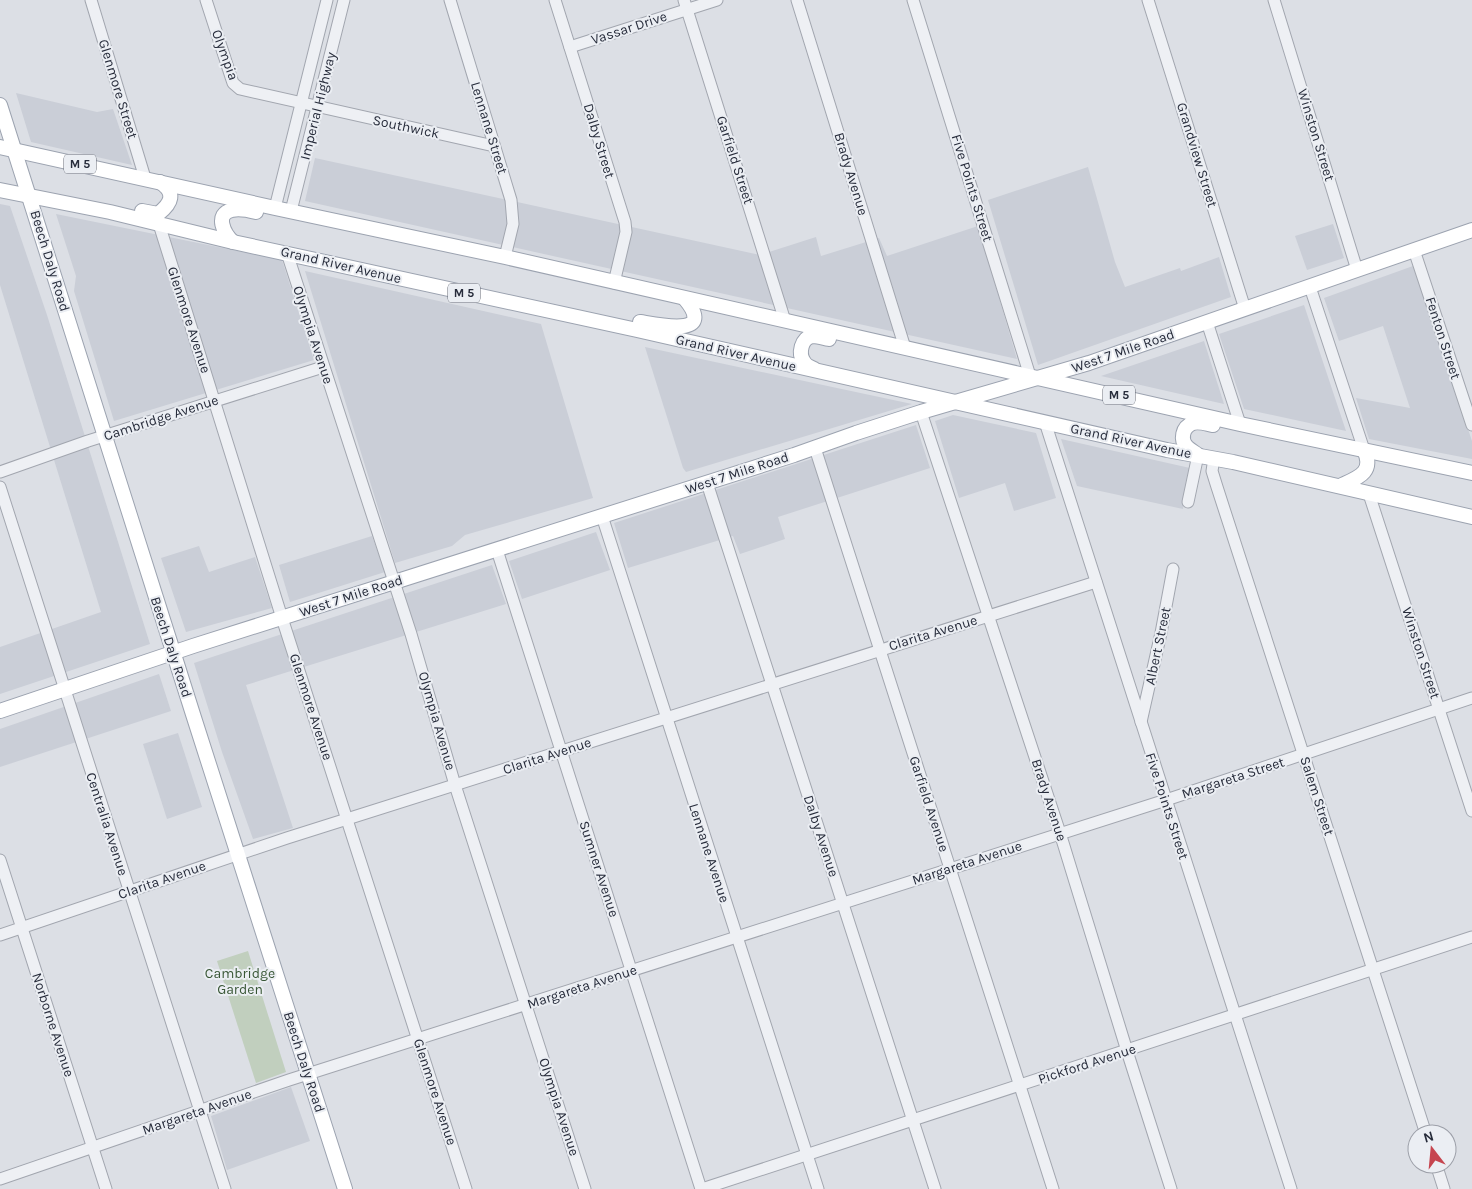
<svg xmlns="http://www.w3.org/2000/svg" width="1472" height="1189" font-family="Karla,sans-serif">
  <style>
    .built { fill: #caced7 }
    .garden { fill: #c1cfbe }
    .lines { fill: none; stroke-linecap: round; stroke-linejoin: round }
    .minor-casing { stroke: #a2a6af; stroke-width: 13 }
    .major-casing { stroke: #9ca3b0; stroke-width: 16 }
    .minor { stroke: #eef0f4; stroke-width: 11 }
    .major { stroke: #fff; stroke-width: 14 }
    .labels { text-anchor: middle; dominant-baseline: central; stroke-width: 4; stroke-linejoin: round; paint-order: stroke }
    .shield { fill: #ebeef3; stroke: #626672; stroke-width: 1 }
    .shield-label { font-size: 12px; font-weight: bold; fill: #272c3b }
    .street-label { font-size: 14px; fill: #272c3b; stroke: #ebeef3 }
    .park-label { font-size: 14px; fill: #385635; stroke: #ebeef3 }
  </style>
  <rect width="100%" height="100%" fill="#dcdfe5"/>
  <g class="built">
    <path d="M16 93 97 112 113 109 132 165 31 142Z"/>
    <path d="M315 158 760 255 816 237 821 256 879 238 887 256 978 226 1017 359 305 201Z"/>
    <path d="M1088 167 1115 262 1125 287 1180 268 1181 271 1219 257 1231 297 1038 365 988 200Z"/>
    <path d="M0 204 10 206 47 315 150 644 0 694V647L101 612 0 285Z"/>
    <path d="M56 214 282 260 314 360 114 421 74 291 76 276Z"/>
    <path d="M1333 224 1344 258 1307 270 1295 236Z"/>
    <path d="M1413 266 1472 441V459L1369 439 1356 398 1410 408 1383 326 1339 341 1324 298Z"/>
    <path d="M305 271 541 324 593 498 465 535 452 546 395 563Z"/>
    <path d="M1304 305 1346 431 1244 409 1219 334Z"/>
    <path d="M1204 341 1224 404 1101 376Z"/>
    <path d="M645 347 912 404 686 472 683 468Z"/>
    <path d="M953 415 1036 433 1056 498 1014 511 1005 483 959 498 935 421Z"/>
    <path d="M916 425 930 468 778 517 785 539 740 554 733 536 628 568 614 523Z"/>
    <path d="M1061 439 1190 468 1183 509 1077 486Z"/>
    <path d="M596 532 610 570 522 599 509 561Z"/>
    <path d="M372 536 385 572 290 602 279 565Z"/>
    <path d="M199 546 209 572 255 557 272 608 186 632 161 558Z"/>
    <path d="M492 565 506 604 246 685 293 828 253 839 222 752 194 663Z"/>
    <path d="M159 674 171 711 0 767V729Z"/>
    <path d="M178 733 202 807 167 819 143 744Z"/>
    <path d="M291 1087 310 1141 227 1170 211 1116Z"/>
  </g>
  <path class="garden" d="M248 951 286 1072 256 1083 217 961Z"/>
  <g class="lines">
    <g class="minor-casing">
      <g id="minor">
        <path d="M91 0 145 178"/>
        <path d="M206 0 231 77 233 83 240 89 494 146"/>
        <path d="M450 0 511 200 513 224 505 257"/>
        <path d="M555 0 625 222 626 232 614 283"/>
        <path d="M684 0 785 321"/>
        <path d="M797 0 905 348"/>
        <path d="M913 0 1030 376"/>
        <path d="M1148 0 1245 309"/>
        <path d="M1274 0 1357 270"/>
        <path d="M570 47 717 0"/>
        <path d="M275 208 327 0"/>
        <path d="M291 211 344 0"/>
        <path d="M159 224 282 618 466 1189"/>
        <path d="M1414 250 1472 425"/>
        <path d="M287 253 411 634 455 785 585 1189"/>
        <path d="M1310 287 1364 450"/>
        <path d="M1207 322 1240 424"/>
        <path d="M921 412 1060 833 1127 1051 1171 1189"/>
        <path d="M1045 422 1291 1189"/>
        <path d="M815 448 1053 1189"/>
        <path d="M1214 458 1212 471 1217 487 1426 1134"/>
        <path d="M0 472 88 441 323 367"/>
        <path d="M707 483 935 1189"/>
        <path d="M0 487 225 1189"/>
        <path d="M1369 494 1472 811"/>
        <path d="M1188 502 1198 455"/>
        <path d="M602 516 818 1189"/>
        <path d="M497 550 701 1189"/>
        <path d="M1141 722 1161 633 1173 569"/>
        <path d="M0 860 106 1189"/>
        <path d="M0 935 287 838 1096 582"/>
        <path d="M1436 1164 1444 1189"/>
        <path d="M0 1179 289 1080 1166 800 1472 698"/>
        <path d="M702 1189 1472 937"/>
      </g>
    </g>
    <g class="major-casing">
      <g id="major">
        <path d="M0 105C115 467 228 828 345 1189"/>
        <path d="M0 147 275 208 505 257 1240 424 1472 473"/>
        <path d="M0 190 110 212 233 242 637 330 1167 450 1233 462 1472 517"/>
        <path d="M142 211 158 214C172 203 176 193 160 182"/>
        <path d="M233 242C224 234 214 214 232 210 240 208 248 210 256 212"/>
        <path d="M640 322C659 325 717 338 685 299"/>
        <path d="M814 369C810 367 806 366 804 362 798 354 801 337 813 336 818 336 824 338 829 339"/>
        <path d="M1198 455C1194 452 1190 450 1187 447 1180 440 1182 427 1193 423 1199 421 1207 424 1213 425"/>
        <path d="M1340 486C1357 478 1375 473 1364 450"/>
        <path d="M0 711 193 646 794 455 856 433 921 412 1089 363 1472 230"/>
      </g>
    </g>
    <use href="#minor" class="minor"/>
    <use href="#major" class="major"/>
  </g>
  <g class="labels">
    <g class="shield">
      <rect x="64" y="154.5" width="32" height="19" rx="4"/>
      <rect x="448" y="283.5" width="32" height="19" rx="4"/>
      <rect x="1103" y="385.5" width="32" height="19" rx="4"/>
    </g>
    <g class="shield-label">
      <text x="80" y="164">M 5</text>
      <text x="464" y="293">M 5</text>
      <text x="1119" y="395">M 5</text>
    </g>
    <g class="street-label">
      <text transform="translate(629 28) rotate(-18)">Vassar Drive</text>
      <text transform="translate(225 55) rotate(70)">Olympia</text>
      <text transform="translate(118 89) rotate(73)">Glenmore Street</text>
      <text transform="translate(318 106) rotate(-76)">Imperial Highway</text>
      <text transform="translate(406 127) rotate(12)">Southwick</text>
      <text transform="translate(489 128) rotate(73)">Lennane Street</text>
      <text transform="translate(1316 135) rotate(73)">Winston Street</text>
      <text transform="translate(599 141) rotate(73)">Dalby Street</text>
      <text transform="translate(1197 155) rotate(73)">Grandview Street</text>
      <text transform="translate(735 160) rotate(72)">Garfield Street</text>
      <text transform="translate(851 174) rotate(73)">Brady Avenue</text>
      <text transform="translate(972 188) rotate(73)">Five Points Street</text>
      <text transform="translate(50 261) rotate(73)">Beech Daly Road</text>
      <text transform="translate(341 265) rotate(13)">Grand River Avenue</text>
      <text transform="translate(189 320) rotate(72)">Glenmore Avenue</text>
      <text transform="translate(313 335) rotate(72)">Olympia Avenue</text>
      <text transform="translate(1443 338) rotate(72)">Fenton Street</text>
      <text transform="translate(1123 351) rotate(-19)">West 7 Mile Road</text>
      <text transform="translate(736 353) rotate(13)">Grand River Avenue</text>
      <text transform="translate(161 418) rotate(-18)">Cambridge Avenue</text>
      <text transform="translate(1131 441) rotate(12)">Grand River Avenue</text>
      <text transform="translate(737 473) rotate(-18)">West 7 Mile Road</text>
      <text transform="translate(351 596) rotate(-18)">West 7 Mile Road</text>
      <text transform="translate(933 633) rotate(-17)">Clarita Avenue</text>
      <text transform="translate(1158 646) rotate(-78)">Albert Street</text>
      <text transform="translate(171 647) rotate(72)">Beech Daly Road</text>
      <text transform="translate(1421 653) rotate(72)">Winston Street</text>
      <text transform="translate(311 707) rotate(72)">Glenmore Avenue</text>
      <text transform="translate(437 721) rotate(74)">Olympia Avenue</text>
      <text transform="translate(547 756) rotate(-18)">Clarita Avenue</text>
      <text transform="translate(1233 778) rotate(-18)">Margareta Street</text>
      <text transform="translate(1317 796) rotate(72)">Salem Street</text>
      <text transform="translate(1049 800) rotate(72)">Brady Avenue</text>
      <text transform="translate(929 804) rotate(72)">Garfield Avenue</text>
      <text transform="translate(1167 806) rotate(72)">Five Points Street</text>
      <text transform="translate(107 824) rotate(72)">Centralia Avenue</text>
      <text transform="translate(821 836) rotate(72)">Dalby Avenue</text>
      <text transform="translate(709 853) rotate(72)">Lennane Avenue</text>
      <text transform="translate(967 863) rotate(-18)">Margareta Avenue</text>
      <text transform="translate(599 869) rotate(72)">Sumner Avenue</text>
      <text transform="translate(162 880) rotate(-19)">Clarita Avenue</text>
      <text transform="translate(582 987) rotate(-18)">Margareta Avenue</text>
      <text transform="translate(53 1025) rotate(72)">Norborne Avenue</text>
      <text transform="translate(304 1062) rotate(72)">Beech Daly Road</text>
      <text transform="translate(1087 1064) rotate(-18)">Pickford Avenue</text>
      <text transform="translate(435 1092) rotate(72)">Glenmore Avenue</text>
      <text transform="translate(559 1107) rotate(72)">Olympia Avenue</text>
      <text transform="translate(197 1112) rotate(-19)">Margareta Avenue</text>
    </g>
    <g class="park-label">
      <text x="240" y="973">Cambridge<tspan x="240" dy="16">Garden</tspan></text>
    </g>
  </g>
  <g transform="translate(1432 1149) rotate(344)"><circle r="24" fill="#ebeef3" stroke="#9da0a9"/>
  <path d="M0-4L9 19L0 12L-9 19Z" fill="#c6454f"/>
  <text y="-8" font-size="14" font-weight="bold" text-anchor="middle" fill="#272c3b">N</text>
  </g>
</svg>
